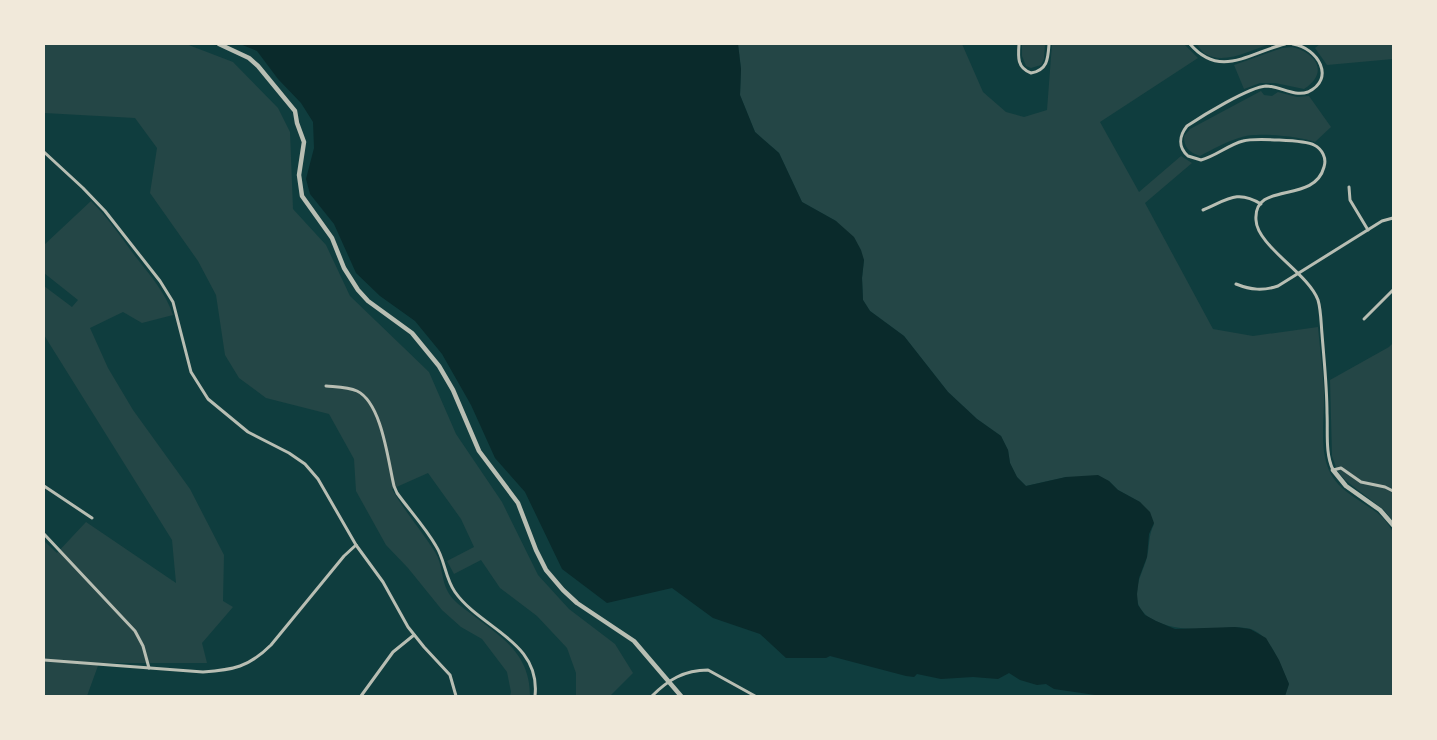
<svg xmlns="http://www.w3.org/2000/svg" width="1437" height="740" font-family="Poppins,sans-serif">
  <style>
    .green { fill: #244646 }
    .water { fill: #0a2a2b }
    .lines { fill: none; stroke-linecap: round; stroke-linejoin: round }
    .minor { stroke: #b8beb3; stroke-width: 3 }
    .tertiary { stroke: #b8beb3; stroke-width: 4.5 }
  </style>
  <rect width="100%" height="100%" fill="#0f3d3e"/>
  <g class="green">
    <path d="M44 44H186L233 62 278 108 290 132 293 209 326 245 350 296 429 372 456 434 502 502 538 575 569 609 615 644 633 673 610 696H576V673L567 648 537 616 500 588 481 560 454 574 447 561 474 547 461 519 428 473 392 489C404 511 422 531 435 552 443 564 441 580 448 592 453 601 462 607 470 613 501 637 530 653 530 696H510L511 692 507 672 482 639 461 627 442 610 408 568 386 545 356 491 354 459 329 414 266 398 239 378 225 355 216 295 198 261 150 193 157 148 135 118 44 113Z"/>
    <path d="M738 44H962L983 92 1006 112 1024 117 1047 110 1052 44H1184L1198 58 1100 122 1139 192 1181 156 1192 163 1145 203 1213 329 1253 336 1318 327C1320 349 1323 371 1324 392 1325 420 1317 455 1334 479 1346 496 1367 503 1382 517 1386 521 1390 527 1393 532V696H1285L1289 684C1280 665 1272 637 1251 629 1243 627 1232 627 1224 628 1197 629 1174 632 1150 618 1141 612 1136 604 1137 593 1137 580 1144 569 1147 557 1150 544 1148 537 1154 524L1140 502 1118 490 1109 481 1066 477 1026 486 1017 477 1010 463 1008 450 1001 436 977 419 948 392 904 336 870 311 863 300 862 278 864 260 836 221 802 202 779 153 755 132 740 95 741 69Z"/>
    <path d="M1022 44H1045L1044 59 1041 65 1031 68 1026 66 1022 56Z"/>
    <path d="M1196 44H1270C1251 50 1223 66 1204 53 1201 51 1199 46 1196 44Z"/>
    <path d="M1320 44H1393V59L1327 65 1315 48Z"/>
    <path d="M1292 47C1317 53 1329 73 1304 89L1275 83H1260L1244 89 1234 65 1282 48Z"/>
    <path d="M1261 91 1264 95 1272 96 1278 92 1297 97 1309 96 1331 127 1315 142C1300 136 1257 132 1242 137 1227 141 1213 149 1200 156 1189 152 1184 148 1184 136L1190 129Z"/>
    <path d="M91 201C108 218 121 237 135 256 149 274 166 293 173 315L142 323 123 312 90 328 108 368 133 410 190 489 224 555 223 601 233 607 202 643 207 663H99L87 696H44V541L57 553 86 522 176 583 172 540 44 335V286L72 307 78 300 44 273V245Z"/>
    <path d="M1393 343V521L1384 510 1345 480 1337 470 1332 456 1330 380 1389 347Z"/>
  </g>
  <path class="water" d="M240 44H738L741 69 740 95 755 132 779 153 802 202 836 221 854 237 861 250 864 260 862 278 863 300 870 311 904 336 948 392 977 419 1001 436 1008 450 1010 463 1017 477 1026 486 1066 477 1098 475 1109 481 1118 490 1140 502 1150 512 1154 523 1149 534 1147 557 1139 578 1137 594 1138 605 1145 615 1156 621 1175 629 1235 627 1250 629 1266 638 1279 660 1289 684 1285 696H1102L1054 689 1046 684 1037 685 1020 680 1009 673 998 679 973 677 941 679 917 674 914 677 906 676 830 656 826 658H786L760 634 713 618 672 588 607 603 562 569 525 492 495 458 471 405 442 354 415 321 380 296 356 273 334 224 310 194 306 179 314 148 313 122 301 103 278 79 257 51Z"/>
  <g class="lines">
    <g class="minor">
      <path d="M1019 44C1018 57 1017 68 1031 73 1048 70 1048 58 1049 44"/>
      <path d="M1190 44C1220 79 1249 53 1285 44"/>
      <path d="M1293 44C1318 48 1336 79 1308 92 1294 97 1280 86 1266 86 1249 87 1202 116 1187 126 1179 136 1178 147 1188 156L1201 160C1216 156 1228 145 1243 141 1253 138 1306 140 1314 145 1322 149 1327 158 1324 167 1314 205 1253 180 1256 220 1257 246 1308 273 1318 300 1321 310 1321 323 1322 334 1324 360 1327 387 1327 413 1328 432 1325 453 1333 470L1341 468 1361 482 1385 487 1393 491"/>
      <path d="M44 152 83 188 105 211 160 281 173 302 191 372 208 399 248 432 289 453 305 464 318 479 356 545 383 582 408 627 424 647 450 675 456 696"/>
      <path d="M1349 187 1350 200 1368 230"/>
      <path d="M1203 210C1227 200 1237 189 1261 204"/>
      <path d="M1236 284C1251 290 1263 291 1278 286L1382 221 1393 218"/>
      <path d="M1364 319 1393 290"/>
      <path d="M326 386C336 387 348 387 357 391 382 403 388 461 394 486L397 493C410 511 425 527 436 546 445 560 445 578 455 592 481 629 541 641 535 696"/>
      <path d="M44 486 92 518"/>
      <path d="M44 534 135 631 143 646 149 668"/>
      <path d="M44 660 203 672C233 670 249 667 271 645L344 556 356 545"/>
      <path d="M361 696 393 652 414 635"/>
      <path d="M652 696C668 680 684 670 708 670L755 696"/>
    </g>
    <g class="tertiary">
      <path d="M219 44 249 58 258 66 295 111 297 123 304 142 299 175 302 196 332 238 344 268 358 290 368 301 412 333 439 366 453 390 479 451 518 503 536 550 546 570 563 590 577 603 634 641 681 696"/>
      <path d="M1333 470 1346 486 1380 510 1393 525"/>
    </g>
  </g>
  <rect width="1437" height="740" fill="none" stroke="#f1e9da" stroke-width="90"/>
</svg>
